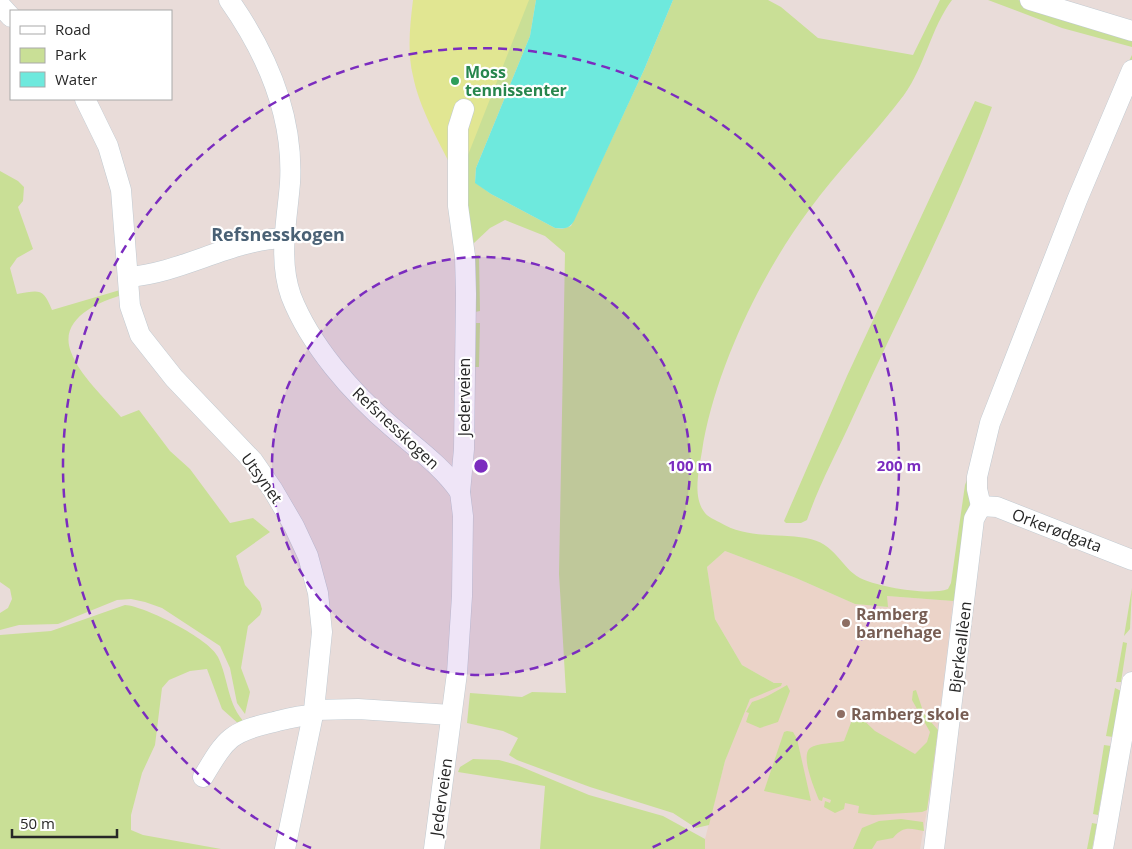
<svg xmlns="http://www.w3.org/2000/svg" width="1132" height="849" font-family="'Open Sans',sans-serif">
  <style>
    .education { fill: #ebd3c8 }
    .green { fill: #c9df96 }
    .pitch { fill: #e1e692 }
    .water { fill: #6ee9dd }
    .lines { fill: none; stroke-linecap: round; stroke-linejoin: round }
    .minor-casing { stroke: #c1cad1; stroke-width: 21 }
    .minor { stroke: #fff; stroke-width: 20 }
    .ring { fill: none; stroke: #7b2cbf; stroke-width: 2.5; stroke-dasharray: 9 6 }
    .leisure-dot { fill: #2e9e5b; stroke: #fff; stroke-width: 2 }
    .education-dot { fill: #8d6e63; stroke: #fff; stroke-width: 2 }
    .labels { text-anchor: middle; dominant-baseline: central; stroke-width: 4.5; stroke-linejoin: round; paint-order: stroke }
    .leisure-label { font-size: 16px; font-weight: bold; fill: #27864d; stroke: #fff; text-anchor: start }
    .street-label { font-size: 16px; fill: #272727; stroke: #fff }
    .education-label { font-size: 16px; font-weight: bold; fill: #785e54; stroke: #fff; text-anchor: start }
    .neighbourhood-label { font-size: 18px; font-weight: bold; fill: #4a6175; stroke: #fff }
    .centre { fill: #7b2cbf; stroke: #fff; stroke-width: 2.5 }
    .ring-label { font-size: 15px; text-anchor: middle; font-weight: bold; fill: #7b2cbf; stroke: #fff; stroke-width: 4.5; stroke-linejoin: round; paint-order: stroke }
  </style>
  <rect width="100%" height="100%" fill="#e9dcd9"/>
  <path class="education" d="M725 551 796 578 855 604 887 607V596L953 601 932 782 920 849H705V839L725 761 736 729 750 699 782 683H774L742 665 715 619 707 567Z"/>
  <g class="green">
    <path d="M501 0H536L530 36 476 168 475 182 491 194 555 228 562 229 571 226 644 70 673 0H768L781 7 818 38 913 55 940 0H952C931 28 925 66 904 95 874 135 838 170 809 210 761 274 714 372 702 451 699 470 692 497 705 513 708 517 715 520 719 522 747 539 775 533 806 538 836 543 840 567 860 578 878 587 929 596 948 589L951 583 965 485 1124 71 1132 55V62L973 498 956 599 953 601 887 596 888 607 855 604 796 578 725 551 707 567 715 619 742 665 774 683H782L781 686 750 699 725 761 709 825 696 828 673 813 590 787 517 760 509 755 518 738 503 731 467 723 470 693 522 697 532 692 566 693 559 574 565 253 545 236 505 220 490 228 474 243 468 244 461 156Z"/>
    <path d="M988 0H1018L1126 32 1132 35V47L1062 28Z"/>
    <path d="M975 101 992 107C953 214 899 315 852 419 837 452 819 485 807 520L801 523H786L784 521 847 376Z"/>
    <path d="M0 171 18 181 24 187 23 201 18 207 33 249 17 258 10 268 17 294C40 290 43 288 52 310L120 290 122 295C98 302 58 319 71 352 80 376 104 397 121 417L139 410 170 451 190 469 230 523 253 518 270 532 236 556 245 585 260 602 262 609 260 615 248 626 241 668 250 692 245 714 237 703 230 668 220 646 162 608 145 602 131 599 117 600 58 624 19 625 0 630V613L8 608 12 599 10 589 0 582Z"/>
    <path d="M474 255H479L480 311 475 312Z"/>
    <path d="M475 323H480L479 367H475Z"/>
    <path d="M1132 588 1130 629 1124 636Z"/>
    <path d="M125 605C145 606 210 639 218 657 229 680 227 705 246 724L240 725 222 709 207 669 190 671 169 680 162 688 155 745 142 773 131 815V830L143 835 221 849H0V635L51 631Z"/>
    <path d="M1123 642 1127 643 1121 682H1116Z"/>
    <path d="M787 685 790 691 778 722 760 728 746 722 749 713 746 712 752 702C764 699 776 691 787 685Z"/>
    <path d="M1115 688 1121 691 1113 737 1106 736Z"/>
    <path d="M916 690 924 714 938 730 927 810 922 812 873 815 858 813 859 806 845 803 844 809 835 813 824 807 825 801 830 803 831 800 823 797 822 801 819 800C815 790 800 756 810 748 818 743 835 743 844 741L855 712 875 731 915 754 927 742 930 732 912 700 913 691Z"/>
    <path d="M787 731 793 732 797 739 811 801 764 791 784 732Z"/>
    <path d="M1104 745 1111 746 1098 815 1093 814Z"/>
    <path d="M473 759 499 760 517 765 589 795 663 816 705 839V849H540L545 786 458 772 460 767Z"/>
    <path d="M901 819 923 822 924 831C909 828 903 826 893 838L877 841 872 849H853L862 828 879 821Z"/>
    <path d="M1092 823 1097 824 1092 849H1087Z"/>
  </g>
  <path class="pitch" d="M413 0H529L468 155 461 156 452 168C438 140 419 107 413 76 407 52 410 25 413 0Z"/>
  <path class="water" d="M536 0H673L644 70 574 221C569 229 564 229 555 228L491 194 475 183 476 168 530 36Z"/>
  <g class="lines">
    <g class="minor-casing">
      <g id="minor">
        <path d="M229 0C267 54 294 115 290 183 287 221 278 259 291 296 310 345 352 393 392 427 416 448 442 466 460 492"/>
        <path d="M1030 0 1132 31"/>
        <path d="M0 5 11 17"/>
        <path d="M85 99 108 146 121 190 130 306 140 335 174 378 253 461 273 490 294 526 308 556 318 593 322 632 314 710 285 849"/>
        <path d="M128 277C182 273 230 240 284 238"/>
        <path d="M981 506 977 489V477L990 423 1077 200 1132 70"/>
        <path d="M981 506 997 507 1132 560"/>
        <path d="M314 710 358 709 451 715"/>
        <path d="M203 777C226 739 229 732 274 722 286 719 300 715 313 715"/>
        <path d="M434 849 457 673 462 596 463 516 460 492 464 449 466 294 465 256 458 206V128L464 109"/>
        <path d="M934 849 974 519 981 506"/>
        <path d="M1103 849 1132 682"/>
      </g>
    </g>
    <use href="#minor" class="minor"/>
  </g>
  <circle cx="481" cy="466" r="209" fill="#7b2cbf" fill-opacity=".12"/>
  <g class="ring">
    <circle cx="481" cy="466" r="209"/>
    <path d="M311 848A418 418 0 1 1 651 848"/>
  </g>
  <circle class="leisure-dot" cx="455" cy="81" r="5"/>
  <g class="education-dot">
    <circle cx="846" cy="623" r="5"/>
    <circle cx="841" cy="714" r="5"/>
  </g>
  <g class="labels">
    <g class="leisure-label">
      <text x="465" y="72">Moss<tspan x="465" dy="18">tennissenter</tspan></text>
    </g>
    <g class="street-label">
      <text transform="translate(464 397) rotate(-90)">Jederveien</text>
      <text transform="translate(396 428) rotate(43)">Refsnesskogen</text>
      <text transform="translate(262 478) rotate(54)">Utsynet</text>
      <text transform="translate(1057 530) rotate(21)">Orkerødgata</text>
      <text transform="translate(960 647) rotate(-83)">Bjerkeallèen</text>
      <text transform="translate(441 797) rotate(-82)">Jederveien</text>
    </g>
    <g class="education-label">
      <text x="856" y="614">Ramberg<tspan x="856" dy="18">barnehage</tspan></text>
      <text x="851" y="714">Ramberg skole</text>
    </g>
    <g class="neighbourhood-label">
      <text x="278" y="234">Refsnesskogen</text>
    </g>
  </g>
  <circle cx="481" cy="466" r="8" class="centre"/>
  <g class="ring-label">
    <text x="690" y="471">100 m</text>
    <text x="899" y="471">200 m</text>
  </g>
  <rect x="10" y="10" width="162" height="90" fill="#ffffff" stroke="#a9a9a9"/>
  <rect x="20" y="26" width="25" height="8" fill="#ffffff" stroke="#a9a9a9"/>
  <text x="55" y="35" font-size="15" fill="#272727">Road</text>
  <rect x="20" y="48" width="25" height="15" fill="#c9df96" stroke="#a9a9a9"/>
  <text x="55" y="60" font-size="15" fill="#272727">Park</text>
  <rect x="20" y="72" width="25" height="15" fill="#6ee9dd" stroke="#a9a9a9"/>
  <text x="55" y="85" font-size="15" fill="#272727">Water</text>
  <path d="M12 829v8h105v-8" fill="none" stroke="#272727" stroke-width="2.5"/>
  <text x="20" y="829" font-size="15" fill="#272727" stroke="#ffffff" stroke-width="4" paint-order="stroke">50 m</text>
</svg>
